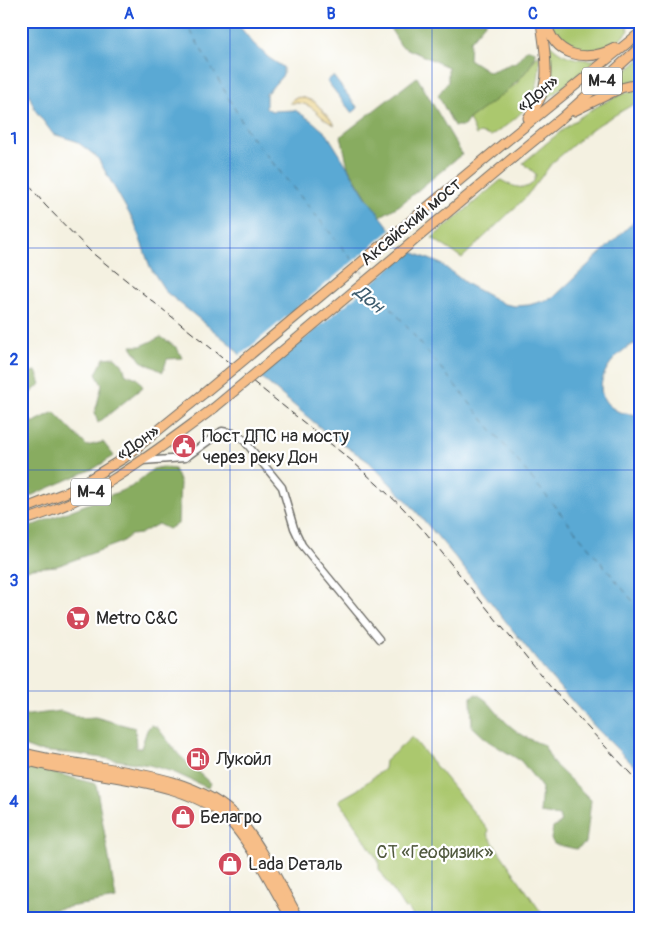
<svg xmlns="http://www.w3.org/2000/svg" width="662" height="939" font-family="Pangolin,sans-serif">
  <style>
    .green { fill: #abc86e; stroke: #6b7a4c }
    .forest { fill: #88ac61; stroke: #5a6c46 }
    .sand { fill: #eeda9e; stroke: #8c8264 }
    .water { fill: #5aa9d4; stroke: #426a80 }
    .pier { fill: #f4f1e1 }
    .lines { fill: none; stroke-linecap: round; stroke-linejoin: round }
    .ferry { stroke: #3e5d6f; stroke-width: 1; stroke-dasharray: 6 5; stroke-linecap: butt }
    .minor-casing { stroke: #71706b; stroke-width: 9 }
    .major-casing { stroke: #71706b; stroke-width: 11 }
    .minor { stroke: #fff; stroke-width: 6 }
    .major { stroke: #f7be88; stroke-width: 9 }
    .rail { stroke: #2b2b2b; stroke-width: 1; stroke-dasharray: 8 4; stroke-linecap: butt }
    .major-bridge-casing { stroke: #71706b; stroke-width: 11; stroke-linecap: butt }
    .major-bridge { stroke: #f7be88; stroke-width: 9 }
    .grid { fill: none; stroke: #1d4ed8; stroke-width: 1; stroke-opacity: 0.55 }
    .labels { text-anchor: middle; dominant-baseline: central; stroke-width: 4.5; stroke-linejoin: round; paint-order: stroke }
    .shield { fill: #fff; stroke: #6b6b6b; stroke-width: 1 }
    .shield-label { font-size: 16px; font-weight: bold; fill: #2b2b2b }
    .street-label { font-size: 18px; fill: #2b2b2b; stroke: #fff }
    .poi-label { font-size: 18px; fill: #2b2b2b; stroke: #fff; text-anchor: start }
    .park-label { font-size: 18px; fill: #515a3f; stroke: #fff }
    .water-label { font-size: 19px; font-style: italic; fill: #3e5d6f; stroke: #fff }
    .neatline { fill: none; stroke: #1d4ed8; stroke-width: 2 }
    .grid-label { font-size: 16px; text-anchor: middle; font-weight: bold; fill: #1d4ed8 }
  </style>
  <rect width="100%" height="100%" fill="#fff"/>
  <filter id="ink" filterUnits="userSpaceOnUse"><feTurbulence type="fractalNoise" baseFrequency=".02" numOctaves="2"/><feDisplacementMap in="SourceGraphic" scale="10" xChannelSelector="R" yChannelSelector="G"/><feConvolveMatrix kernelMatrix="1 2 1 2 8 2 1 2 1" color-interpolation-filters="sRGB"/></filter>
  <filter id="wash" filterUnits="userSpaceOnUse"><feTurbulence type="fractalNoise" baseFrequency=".0096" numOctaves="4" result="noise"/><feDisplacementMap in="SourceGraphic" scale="20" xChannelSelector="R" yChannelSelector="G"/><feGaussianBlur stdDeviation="1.12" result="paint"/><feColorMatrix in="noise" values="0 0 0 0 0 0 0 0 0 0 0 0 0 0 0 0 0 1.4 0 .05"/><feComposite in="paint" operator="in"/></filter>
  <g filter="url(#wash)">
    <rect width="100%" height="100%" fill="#f4f1e1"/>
    <g class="green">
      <path d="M549 21H625L629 31 610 48 598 54 573 51 557 40Z"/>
      <path d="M548 42C561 57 576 60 596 60L537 108Z"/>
      <path d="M539 54C542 97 526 113 491 136L480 133 476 135 469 119 516 84Z"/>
      <path d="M641 58V81L603 91Z"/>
      <path d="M641 88V102L632 105 593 128 552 163 525 198 462 258 432 238 501 180C514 188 533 194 536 174L523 163C560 132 593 101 641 88Z"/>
      <path d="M412 737 489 831 487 834 545 918H414L408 908H404L379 869V862L339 800 357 790 384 769 385 761Z"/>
    </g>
    <g class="forest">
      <path d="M395 21H487L470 41 469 59 489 72 516 62 527 49 535 51C536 74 486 106 469 119L464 126H454L438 95 448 82V67L401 46 390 28Z"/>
      <path d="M417 77 462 154 400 205 379 217 348 167 341 136Z"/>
      <path d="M161 337 177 348 182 358 167 359 163 372 141 361 131 346H141Z"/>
      <path d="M115 357 122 364 126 374 137 378 143 387 98 423 95 412 102 385 96 374 104 358Z"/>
      <path d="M36 371 41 384 22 400 32 423 54 412 87 446 103 442 114 456 95 468 21 500V374Z"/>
      <path d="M162 467 174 469 180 483 178 524 168 529 158 524 140 534 131 535 120 543 57 566 32 568 21 573V530L131 487 153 469Z"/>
      <path d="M476 694C489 700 492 708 502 718 514 731 527 739 544 745L553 763 591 800 586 843 576 849 554 844 551 839 553 828 561 823 559 816 540 813 542 788 521 761 488 741 472 726 471 697Z"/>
      <path d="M61 711 82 718 95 717 135 728 136 748H141L147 730 151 725 157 727 179 755 210 783 208 788 173 772 149 765 76 754 37 751 21 745V716Z"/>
      <path d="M21 764 96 784 116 899 21 915Z"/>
    </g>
    <path class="sand" d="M302 97 315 102 335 125C315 117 316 101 290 103L294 98Z"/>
    <g class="water">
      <path d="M21 21H235L253 43 269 58 283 67V75L266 94V108L272 111 295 110 312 121 327 134 366 197 399 240 412 252 441 264 467 284 504 304 515 306 529 305 553 298 641 215V345L634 344C611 354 585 391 614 409 622 415 632 413 641 416V773L597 729 545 671 455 557 408 502 369 462 329 435 263 379 230 344 166 292 150 267 134 222 97 157 76 141 53 134 35 110 21 74Z"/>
      <path d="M333 76 358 108 352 113 327 81Z"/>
    </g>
    <path class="pier" d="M392 229 413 249 258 377 238 357Z"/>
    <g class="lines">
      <g class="ferry">
        <path d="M185 21 249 134 355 263"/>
        <path d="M359 268 366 277"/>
        <path d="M370 282 641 611"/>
      </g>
    </g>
  </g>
  <g filter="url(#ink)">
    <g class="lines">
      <g class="minor-casing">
        <path id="minor" d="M142 461 185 458 222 431 233 433 242 438 282 487 294 528 302 545 379 639"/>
      </g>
      <g class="major-casing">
        <g id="major">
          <path d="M546 21C554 57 586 63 615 48"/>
          <path d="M574 111 621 88 641 83"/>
          <path d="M528 118C555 84 545 60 541 21"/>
          <path d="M503 144 641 32"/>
          <path d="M514 157 563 117 641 46"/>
          <path d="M21 510 70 491 124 458 203 394"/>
          <path d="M21 521C94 501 154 452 214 408"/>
          <path d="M21 752C86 771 192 767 239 820 264 848 280 886 299 918"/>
          <path d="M21 759C83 779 192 774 235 827 257 854 273 888 291 918"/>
        </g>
      </g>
      <use href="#minor" class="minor"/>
      <use href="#major" class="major"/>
      <path class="rail" d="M21 175 45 205 91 252 352 461 402 507 426 533 553 690 641 785"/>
      <g class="major-bridge-casing">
        <g id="major-bridge">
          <path d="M203 394 503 144"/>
          <path d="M214 408 514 157"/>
        </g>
      </g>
      <use href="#major-bridge" class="major-bridge"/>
    </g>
  </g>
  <path class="grid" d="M230 21V918M432 21V918M21 248H641M21 470H641M21 691H641"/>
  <defs>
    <g id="civic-disc" transform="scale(1.25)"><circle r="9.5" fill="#d1495b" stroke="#fff"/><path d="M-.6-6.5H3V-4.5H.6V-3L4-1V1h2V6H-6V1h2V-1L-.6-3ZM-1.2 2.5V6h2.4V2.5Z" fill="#fff"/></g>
    <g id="supermarket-disc" transform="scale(1.25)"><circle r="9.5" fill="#d1495b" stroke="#fff"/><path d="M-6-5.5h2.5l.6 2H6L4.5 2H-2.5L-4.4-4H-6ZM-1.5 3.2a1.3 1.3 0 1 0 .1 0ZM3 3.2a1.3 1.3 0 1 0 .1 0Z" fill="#fff"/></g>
    <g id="fuel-disc" transform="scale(1.25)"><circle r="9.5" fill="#d1495b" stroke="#fff"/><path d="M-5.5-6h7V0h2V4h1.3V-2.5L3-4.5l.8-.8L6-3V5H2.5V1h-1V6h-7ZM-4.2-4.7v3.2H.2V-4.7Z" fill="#fff"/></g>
    <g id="shop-disc" transform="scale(1.25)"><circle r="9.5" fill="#d1495b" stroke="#fff"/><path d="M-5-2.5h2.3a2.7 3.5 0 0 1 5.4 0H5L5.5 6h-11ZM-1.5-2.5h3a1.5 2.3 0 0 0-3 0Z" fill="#fff"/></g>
  </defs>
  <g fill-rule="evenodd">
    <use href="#civic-disc" x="184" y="446"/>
    <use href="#supermarket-disc" x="78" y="618"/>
    <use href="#fuel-disc" x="198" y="759"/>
    <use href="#shop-disc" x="183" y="817"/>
    <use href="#shop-disc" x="230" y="864"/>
  </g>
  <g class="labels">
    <g class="shield">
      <rect x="582" y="67.5" width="40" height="27" rx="4"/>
      <rect x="71" y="478.5" width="40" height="27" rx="4"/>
    </g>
    <g class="shield-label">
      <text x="602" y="81">М-4</text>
      <text x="91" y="492">М-4</text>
    </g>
    <g class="street-label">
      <text transform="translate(538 94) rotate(-39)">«Дон»</text>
      <text transform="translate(411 222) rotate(-40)">Аксайский мост</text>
      <text transform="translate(138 443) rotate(-35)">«Дон»</text>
    </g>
    <g class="poi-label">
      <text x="202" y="436">Пост ДПС на мосту<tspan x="202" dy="21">через реку Дон</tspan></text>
      <text x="96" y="618">Metro C&amp;C</text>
      <text x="216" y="759">Лукойл</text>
      <text x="200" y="817">Белагро</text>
      <text x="248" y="864">Lada Dеталь</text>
    </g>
    <g class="park-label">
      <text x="435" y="852">СТ «Геофизик»</text>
    </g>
    <g class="water-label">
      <text transform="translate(369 299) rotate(40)">Дон</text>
    </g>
  </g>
  <rect width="662" height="939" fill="none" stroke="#fff" stroke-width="55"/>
  <rect x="28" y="28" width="606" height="884" class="neatline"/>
  <g class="grid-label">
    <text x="129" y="19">A</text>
    <text x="331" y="19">B</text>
    <text x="533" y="19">C</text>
    <text x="14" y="144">1</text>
    <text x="14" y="365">2</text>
    <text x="14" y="586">3</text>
    <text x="14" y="807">4</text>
  </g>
</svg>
